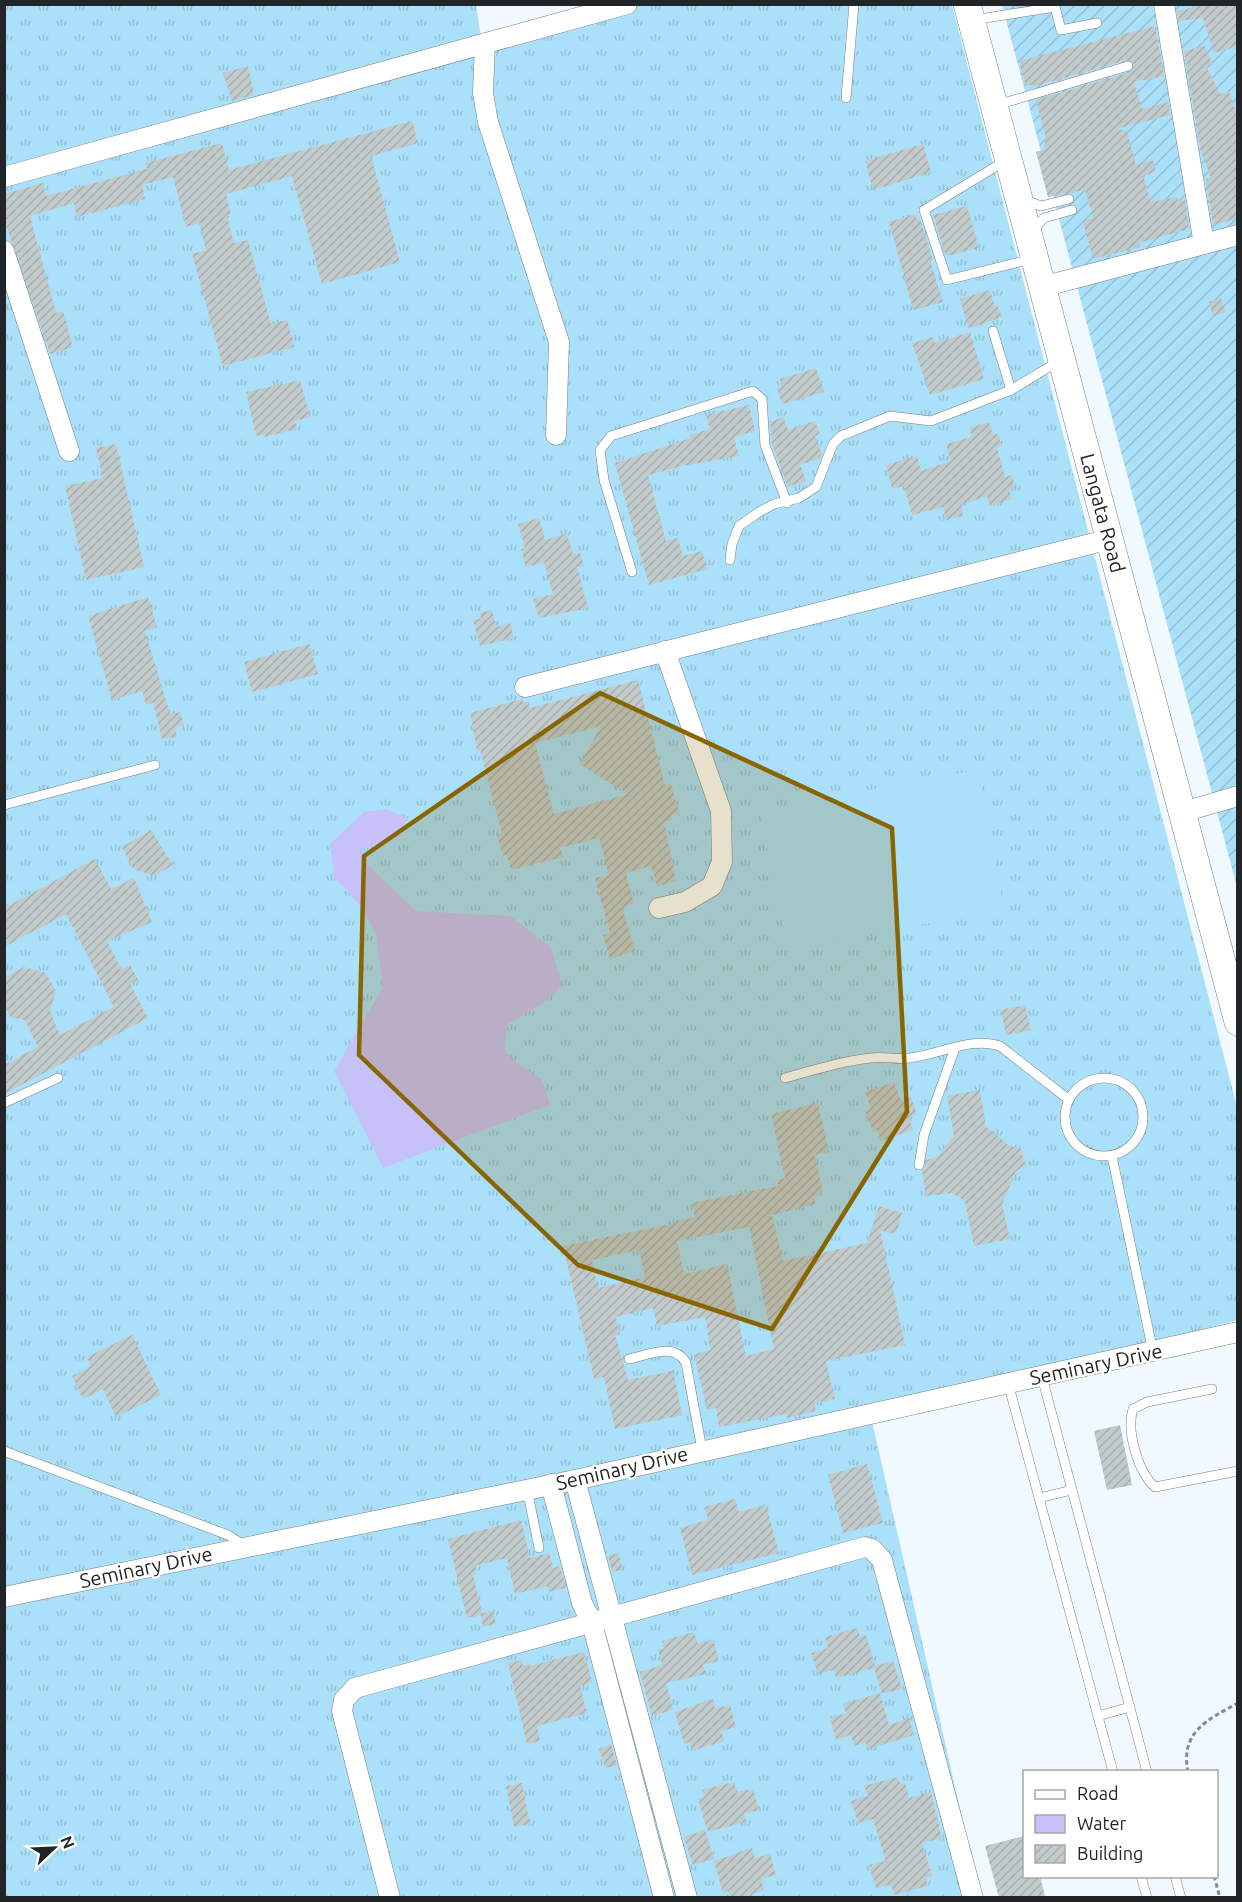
<svg xmlns="http://www.w3.org/2000/svg" width="1242" height="1902" font-family="Ubuntu,sans-serif">
  <style>
    .grass { fill: url(#grass-tufts) }
    .garden { fill: url(#garden-furrows) }
    .pitch { fill: #abe0fa }
    .water { fill: #c6c1f8 }
    .building { fill: url(#building-hatch); fill-rule: evenodd }
    .lines { fill: none; stroke-linecap: round; stroke-linejoin: round }
    .lane-casing { stroke: #767f83; stroke-width: 10 }
    .street-casing { stroke: #767f83; stroke-width: 21 }
    .secondary-casing { stroke: #767f83; stroke-width: 28 }
    .path { stroke: #858b8f; stroke-width: 3; stroke-dasharray: 4.5 3; stroke-linecap: butt }
    .lane { stroke: #fff; stroke-width: 9 }
    .street { stroke: #fff; stroke-width: 20 }
    .secondary { stroke: #fff; stroke-width: 27 }
    .marked { fill: #886501; fill-opacity: 0.2; stroke: #886501; stroke-width: 4.5; stroke-linejoin: round }
    .labels { text-anchor: middle; dominant-baseline: central; stroke-width: 4.5; stroke-linejoin: round; paint-order: stroke }
    .street-label { font-size: 20px; fill: #222527; stroke: #fff }
  </style>
  <defs>
    <pattern id="grass-tufts" width="24" height="20" patternUnits="userSpaceOnUse" patternTransform="scale(1.5)"><rect width="24" height="20" fill="#abe0fa"/><path d="M3 7l-1-3M5 7V3M7 7l1-3M15 17l-1-3M17 17v-4M19 17l1-3" fill="none" stroke="#93c0d6"/></pattern>
    <pattern id="garden-furrows" width="10" height="10" patternUnits="userSpaceOnUse" patternTransform="scale(1.5)"><rect width="10" height="10" fill="#abe0fa"/><path d="M-1 1l2-2M0 10L10 0M9 11l2-2" fill="none" stroke="#93c0d6"/></pattern>
    <pattern id="building-hatch" width="6" height="6" patternUnits="userSpaceOnUse" patternTransform="scale(1.5)"><rect width="6" height="6" fill="#c1cbcc"/><path d="M-1 1l2-2M0 6l6-6M5 7l2-2" fill="none" stroke="#a6aeaf"/></pattern>
  </defs>
  <rect width="100%" height="100%" fill="#f0f9fe"/>
  <path class="grass" d="M5 5H476L482 44 628 5H952L1238 1111 1237 1320 872 1421 980 1897 5 1898Z"/>
  <path class="garden" d="M1002 5H1237V887Z"/>
  <path class="pitch" d="M977 770 1004 909 787 950 760 811Z"/>
  <path class="water" d="M386 809 408 818 394 839 362 849 369 866 416 911 510 916 551 947 562 986 542 1004 508 1024 504 1048 515 1062 542 1079 550 1105 383 1168 334 1071 383 987 376 933 359 904 334 877 330 844 364 812Z"/>
  <g class="building">
    <path d="M1209 4H1238V46L1214 53 1203 18 1179 21 1177 11Z"/>
    <path d="M1155 26 1164 76 1134 82 1142 109 1168 102 1170 115 1116 129 1127 131 1136 165 1153 160 1156 172 1143 176 1151 202 1177 197 1178 201 1185 200 1189 229 1139 243 1140 247 1093 259 1083 221 1093 218 1085 190 1048 197 1036 152 1044 149 1046 138 1036 100 1130 72 1134 68V64L1126 60 1033 87 1032 85 1026 86 1019 61Z"/>
    <path d="M1205 46 1213 64 1206 66 1220 94 1229 92 1238 118V219L1213 225 1206 179 1211 178 1200 147 1184 51Z"/>
    <path d="M248 66 254 95 232 101 223 73Z"/>
    <path d="M412 121 418 143 371 156 400 262 322 284 292 176 226 194 231 214 227 216 234 243 248 240 271 324 287 320 294 347 223 366 192 254 206 250 199 223 186 227 173 177 142 185 145 199 77 217 74 203 30 216 56 313 63 311 72 344 71 348 50 354 4 219V194L43 183 46 196 147 169 145 163 222 143 229 170Z"/>
    <path d="M923 144 931 172 873 190 865 161Z"/>
    <path d="M967 206 979 248 946 256 933 215Z"/>
    <path d="M915 214 917 220 920 219 933 260 930 261 943 302 913 310 889 222Z"/>
    <path d="M990 290 995 306 997 305 1002 317 969 329 960 299Z"/>
    <path d="M1221 298 1226 312 1213 316 1209 302Z"/>
    <path d="M970 332 984 379 930 395 912 343 933 337 935 343Z"/>
    <path d="M816 368 824 392 782 404 777 388 782 387 780 379Z"/>
    <path d="M300 380 310 417 295 421 297 429 265 437V434L256 436 246 392Z"/>
    <path d="M749 405 755 431 734 437 739 456 682 466 648 475 666 541 678 538 683 556 702 551 707 569 649 585 615 463 691 438 690 435 710 429 706 415Z"/>
    <path d="M783 417 788 430 815 421 820 434 815 436 822 454 820 458 800 465 806 481 788 487 772 444 770 422Z"/>
    <path d="M989 422 993 435 998 434 1002 446 997 448 1005 477 1012 475 1015 488 1009 490 1012 499 990 506 987 496 961 505 963 516 946 520 943 507 912 515 904 486 892 489 886 465 917 456 921 471 951 461 946 444 972 437 970 428Z"/>
    <path d="M116 444 144 567 86 580 65 486 103 478 96 448Z"/>
    <path d="M539 518 545 540 567 534 573 554 580 552 584 566 577 567 588 608 539 618 533 599 553 594 544 562 526 567 521 549 525 548 518 524Z"/>
    <path d="M148 597 157 627 145 631 170 714 180 712 184 725 175 727 177 737 162 739 153 703 146 705 142 691 112 700 88 616Z"/>
    <path d="M492 610 496 627 510 623 514 638 480 646 473 620 481 618 480 613Z"/>
    <path d="M309 644 318 674 252 692 244 662Z"/>
    <path d="M638 680 665 785 671 784 679 813 671 815 672 820 664 822 676 881 657 886 651 866 626 873 634 904 622 907 635 951 610 959 603 935 610 933 595 878 609 875 599 838 560 848 563 857 511 870 507 855 503 856 497 835 502 833 480 750 477 751 470 713 522 699 523 702 528 701 530 708ZM601 726 579 764 628 794 554 814 535 743Z"/>
    <path d="M151 830 173 865 155 876 133 869 122 847Z"/>
    <path d="M95 859 111 889 134 878 152 922 107 941 121 969 130 965 138 980 130 984 148 1018 4 1094V1065L38 1047 25 1020 10 1017 4 1005 6 977 24 967 46 973 56 992 50 1011 60 1035 114 1007 66 914 4 947V908Z"/>
    <path d="M1025 1005 1031 1030 1006 1035 1001 1010Z"/>
    <path d="M894 1082 901 1101 911 1097 917 1115 909 1118 913 1130 881 1141 877 1130 873 1132 865 1111 871 1109 865 1092Z"/>
    <path d="M980 1090 986 1127 1011 1147H1020L1026 1166 1016 1171 1002 1204 1010 1239 974 1246 965 1201 952 1193 926 1196 922 1171 927 1160 937 1157 954 1135 947 1096Z"/>
    <path d="M818 1103 829 1152 815 1155 823 1193 813 1195 816 1204 772 1215 783 1261 867 1243 879 1206 902 1213 897 1231 893 1234 880 1230 905 1345 826 1361 835 1399 814 1403 816 1411 787 1418 786 1414 719 1427 716 1408 707 1410 694 1354 711 1350 705 1317 657 1326 653 1308 616 1317 620 1334 615 1335 628 1380 673 1371 682 1415 615 1429 604 1377 594 1379 563 1246 676 1223 675 1221 695 1217 692 1203 778 1186 777 1180 785 1178 771 1114ZM749 1227 774 1349 746 1356 727 1264 684 1274 677 1241ZM639 1250 645 1277 598 1288 592 1260Z"/>
    <path d="M132 1335 161 1395 116 1417 103 1389 83 1399 72 1376 91 1366 87 1357Z"/>
    <path d="M1120 1425 1132 1485 1107 1490 1094 1431Z"/>
    <path d="M867 1464 883 1523 843 1533 828 1475Z"/>
    <path d="M735 1499 739 1512 766 1505 779 1553 692 1575 680 1528 708 1520 704 1507Z"/>
    <path d="M521 1520 530 1558 549 1553 553 1568 560 1566 566 1588 549 1592 547 1586 515 1594 507 1558 474 1566 476 1574 473 1575 482 1613 493 1611 496 1624 483 1627 481 1615 467 1618 448 1539Z"/>
    <path d="M618 1553 623 1569 612 1572 608 1556Z"/>
    <path d="M857 1628 860 1637 866 1635 875 1666 893 1661 902 1689 882 1694 874 1668 836 1678 834 1670 818 1674 811 1653 828 1648 825 1637Z"/>
    <path d="M694 1632 698 1644 713 1640 719 1661 703 1665 706 1674 666 1683 673 1710 652 1716 640 1672 662 1665 658 1650 664 1648 662 1641Z"/>
    <path d="M584 1652 592 1682 580 1686 587 1713 537 1726 540 1741 527 1744 508 1663 522 1660 523 1666 530 1664V1666Z"/>
    <path d="M880 1693 889 1725 909 1718 914 1735 868 1749 866 1743 854 1746 851 1735 836 1740 830 1718 846 1713 843 1704Z"/>
    <path d="M713 1699 715 1709 730 1705 736 1727 721 1731 724 1741 692 1751 690 1742 684 1744 675 1712Z"/>
    <path d="M611 1744 617 1765 606 1768 599 1749Z"/>
    <path d="M898 1777 900 1784 905 1783 909 1798 931 1792 942 1838 922 1843 932 1876 925 1878 928 1886 894 1895 891 1884 876 1888 869 1865 885 1861 883 1852 873 1819 858 1823 851 1801 868 1796 864 1786Z"/>
    <path d="M734 1782 738 1793 753 1789 759 1810 744 1814 746 1822 708 1832 698 1799 704 1797 702 1790Z"/>
    <path d="M522 1783 530 1824 514 1827 506 1786Z"/>
    <path d="M705 1830 714 1859 693 1865 684 1837Z"/>
    <path d="M1024 1836V1876H1040L1045 1896 999 1898 985 1846Z"/>
    <path d="M752 1848 755 1858 770 1854 776 1875 761 1879 764 1890 752 1894 753 1898H730L728 1891 723 1893 714 1861Z"/>
  </g>
  <g class="lines">
    <g class="lane-casing">
      <g id="lane">
        <path d="M973 20 1055 7 1061 30 1097 23"/>
        <path d="M846 98 854 4"/>
        <path d="M997 105 1128 66"/>
        <path d="M1005 161 924 210 947 280 1032 259"/>
        <path d="M1023 199 1041 206 1069 199"/>
        <path d="M1032 232 1044 218 1072 210"/>
        <path d="M993 331 1011 390"/>
        <path d="M730 560 732 544 739 526 759 512 774 504 799 498 816 487 833 444 841 436 890 416 931 421 1011 390 1059 361"/>
        <path d="M632 572 604 480 600 450 611 436 753 391 762 399 765 445 787 503"/>
        <path d="M4 805 155 765"/>
        <circle cx="1104" cy="1117" r="39"/>
        <path d="M785 1078C814 1070 842 1061 871 1058 884 1056 897 1060 909 1058 939 1055 971 1036 1000 1046L1068 1099"/>
        <path d="M4 1103 58 1078"/>
        <path d="M1112 1156 1153 1352"/>
        <path d="M919 1165 924 1135 955 1048"/>
        <path d="M629 1359C648 1355 675 1342 686 1363L702 1450"/>
        <path d="M1042 1377 1147 1772"/>
        <path d="M1008 1383 1113 1772"/>
        <path d="M1212 1389 1147 1402 1133 1409C1126 1431 1138 1472 1155 1487L1238 1471"/>
        <path d="M4 1451 228 1535 243 1545"/>
        <path d="M527 1489 539 1548"/>
        <path d="M1039 1498 1072 1490"/>
        <path d="M1098 1716 1130 1707"/>
        <path d="M1141 1876 1147 1898"/>
        <path d="M1175 1876 1181 1898"/>
      </g>
    </g>
    <g class="street-casing">
      <g id="street">
        <path d="M1164 4 1204 244"/>
        <path d="M485 43 483 93 488 122 559 342 556 435"/>
        <path d="M4 177 627 4"/>
        <path d="M4 251 69 451"/>
        <path d="M1042 287 1238 235"/>
        <path d="M525 687 1110 539"/>
        <path d="M1183 812 1238 796"/>
        <path d="M659 908 685 902 712 886 722 862 721 811 665 651"/>
        <path d="M575 1480 687 1898"/>
        <path d="M551 1484 582 1603 592 1623 664 1898"/>
        <path d="M4 1597 575 1480 1238 1332"/>
        <path d="M390 1898 342 1711 344 1700 355 1688 865 1547 872 1549 882 1560 973 1898"/>
      </g>
    </g>
    <g class="secondary-casing">
      <path id="secondary" d="M967 4 1238 1022"/>
    </g>
    <g class="path">
      <path d="M1188 1772C1180 1732 1207 1720 1238 1703"/>
      <path d="M1214 1876 1220 1898"/>
    </g>
    <use href="#lane" class="lane"/>
    <use href="#street" class="street"/>
    <use href="#secondary" class="secondary"/>
  </g>
  <path class="marked" d="M600 693 892 828 907 1112 772 1329 578 1265 359 1055 364 856Z"/>
  <g class="labels">
    <g class="street-label">
      <text transform="translate(1103 513) rotate(75)">Langata Road</text>
      <text transform="translate(1096 1364) rotate(-12)">Seminary Drive</text>
      <text transform="translate(622 1468) rotate(-13)">Seminary Drive</text>
      <text transform="translate(146 1567) rotate(-12)">Seminary Drive</text>
    </g>
  </g>
  <rect width="1242" height="1902" fill="none" stroke="#222527" stroke-width="12"/>
  <rect x="1023" y="1770" width="195" height="108" fill="#ffffff" stroke="#a7a8a9" stroke-width="1.5"/>
  <rect x="1035" y="1790" width="30" height="9" fill="#ffffff" stroke="#a7a8a9" stroke-width="1.5"/>
  <text x="1077" y="1800" font-size="18" fill="#222527">Road</text>
  <rect x="1035" y="1815" width="30" height="18" fill="#c6c1f8" stroke="#a7a8a9" stroke-width="1.5"/>
  <text x="1077" y="1830" font-size="18" fill="#222527">Water</text>
  <rect x="1035" y="1845" width="30" height="18" fill="url(#building-hatch)" stroke="#a7a8a9" stroke-width="1.5"/>
  <text x="1077" y="1860" font-size="18" fill="#222527">Building</text>
  <g transform="translate(54 1848) rotate(67)" stroke="#ffffff" stroke-width="4.5" paint-order="stroke">
  <path d="M0-4.5L10 22L0 15L-10 22Z" fill="#222527"/>
  <text y="-9" font-size="16" font-weight="bold" text-anchor="middle" fill="#222527">N</text>
  </g>
</svg>
